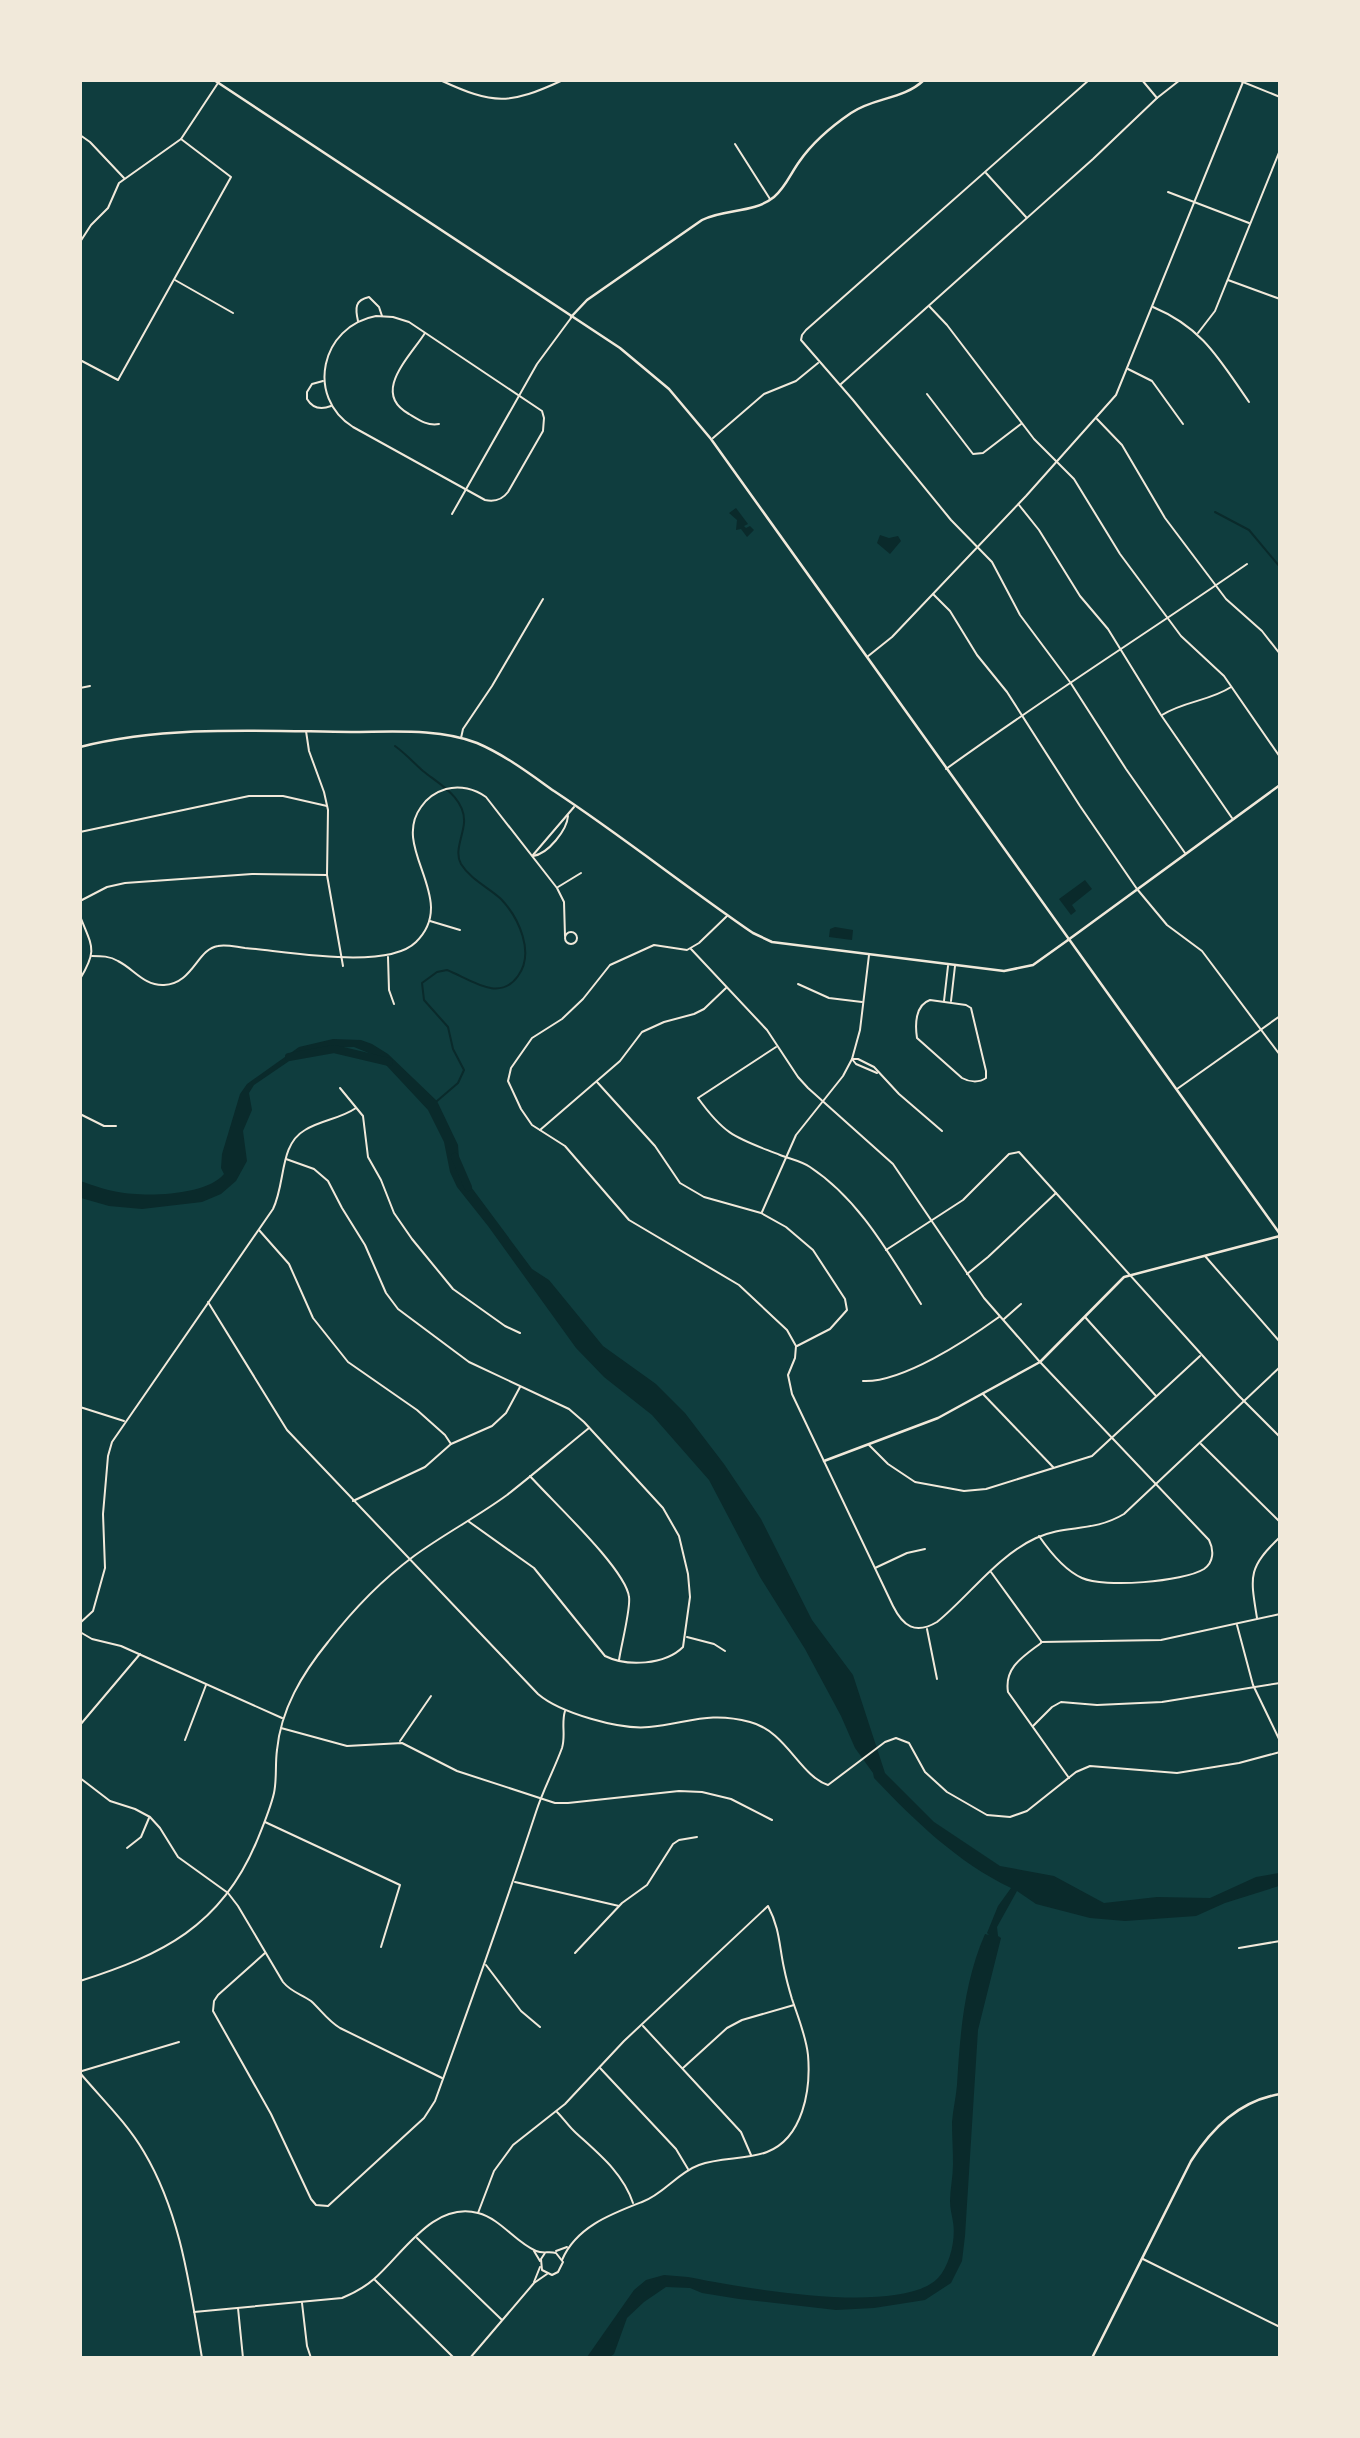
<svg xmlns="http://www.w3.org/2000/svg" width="1360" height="2438" font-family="Figtree,sans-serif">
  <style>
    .water { fill: #0a2a2b }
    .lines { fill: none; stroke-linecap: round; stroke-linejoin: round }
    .stream { stroke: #0a2a2b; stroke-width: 2 }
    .river { stroke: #0a2a2b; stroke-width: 8 }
    .minor { stroke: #f1e9da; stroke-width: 2 }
    .tertiary { stroke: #f1e9da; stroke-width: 2.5 }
    .secondary { stroke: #f1e9da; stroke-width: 2.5 }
  </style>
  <rect width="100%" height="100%" fill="#0f3d3e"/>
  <g class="water">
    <path d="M736 508 748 524 744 526 746 528 750 526 754 530 747 537 741 529 736 530 737 520 729 513Z"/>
    <path d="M880 535 889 538 898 536 901 541 890 554 877 543Z"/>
    <path d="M1085 880 1092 889 1072 905 1076 911 1071 915 1059 899Z"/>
    <path d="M835 927 853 930 852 940 829 937 830 929Z"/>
    <path d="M333 1039 361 1040 372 1044 388 1054 437 1101 458 1145 460 1172 532 1269 549 1280 603 1346 656 1384 685 1413 724 1464 761 1519 812 1620 853 1675 885 1773 934 1822 1000 1866 1054 1876 1104 1903 1157 1897 1210 1898 1256 1877 1279 1873V1886L1225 1903 1196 1916 1125 1921 1090 1918 1036 1904 1017 1891 997 1927 998 1936 1001 1938 978 2030 965 2236 962 2261 951 2283 925 2300 874 2308 836 2310 739 2299 702 2293 690 2288 666 2287 644 2302 627 2318 614 2354 610 2357H587L634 2290 646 2280 664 2275 688 2277C739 2287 900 2317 938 2278 950 2265 956 2239 953 2222 952 2215 950 2209 950 2201 950 2189 953 2177 953 2164 953 2150 952 2136 952 2122 953 2109 956 2097 957 2085 960 2034 964 1982 985 1934L989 1935 987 1933 998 1906 1011 1888C957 1862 915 1821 874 1778L873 1773 855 1748 841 1716 805 1649 760 1577 709 1480 652 1415 604 1377 576 1348 488 1226 457 1187 450 1172 444 1142 428 1110 386 1065 371 1054 354 1047 322 1048 301 1053 254 1085 249 1093 252 1110 243 1131 247 1161 236 1181 221 1194 202 1202 142 1209 109 1206 81 1198 80 1181C93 1185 105 1190 118 1192 144 1197 206 1196 224 1174L221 1168 222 1154 240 1094 247 1084 299 1047Z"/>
  </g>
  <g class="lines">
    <g class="stream">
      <path d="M1215 512 1249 530 1280 567"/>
      <path d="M395 746C406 754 414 763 423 771 439 784 466 798 464 823 463 836 454 852 461 864 471 880 488 887 501 899 519 918 535 953 518 976 499 1003 470 979 447 970L437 972 422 983 424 1000 448 1027 453 1049 464 1070 458 1083 437 1101"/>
    </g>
    <g class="river">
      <path d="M289 1057 334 1049 389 1062"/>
      <path d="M455 1157 468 1187"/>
    </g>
    <g class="minor">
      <path d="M440 80C494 105 509 105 563 80"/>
      <path d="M1089 80 806 330 802 335 801 340 853 400 951 520 992 562 1020 615 1070 682 1126 769 1185 853"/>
      <path d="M1142 80 1157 98"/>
      <path d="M1238 80 1280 97"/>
      <path d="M80 135 90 142 124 178"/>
      <path d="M735 144 770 199"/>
      <path d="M986 173 1026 217"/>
      <path d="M1168 192 1249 223"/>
      <path d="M80 242 91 225 108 208 119 183 181 139 220 80"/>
      <path d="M175 280 233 313"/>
      <path d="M1228 280 1280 299"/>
      <path d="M929 306 947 325 1034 439 1074 479 1120 554 1181 636 1224 676 1280 757"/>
      <path d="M1153 307C1203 328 1219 359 1249 402"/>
      <path d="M1280 313V327"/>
      <path d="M376 316 393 317 409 322 542 411 544 418 543 431 508 492C502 500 494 502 485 500L353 427C305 397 321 326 376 316Z"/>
      <path d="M358 321C355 308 355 300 369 297L379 307 382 316"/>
      <path d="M425 333C409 358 371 393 409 414 419 420 427 426 439 424"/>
      <path d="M1198 333 1215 311 1280 150"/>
      <path d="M80 360 118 380 231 177 181 139"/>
      <path d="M1128 369 1152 381 1183 424"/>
      <path d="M323 381 312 384 307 392V399C313 409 321 410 331 406"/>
      <path d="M841 384 1093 159 1157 98 1180 80"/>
      <path d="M927 394 973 454 983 453 1021 424"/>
      <path d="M1097 419 1122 445 1165 518 1226 599 1262 631 1280 654"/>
      <path d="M713 438 764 394 796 381 818 363"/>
      <path d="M1019 505 1039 530 1080 596 1108 629 1161 715 1232 818"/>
      <path d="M452 514 537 364 571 318"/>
      <path d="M933 594 950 611 977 655 1007 692 1080 806 1137 889 1167 925 1202 951 1280 1055"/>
      <path d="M867 657 892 637 1026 496 1116 395 1243 82"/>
      <path d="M80 688 90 686"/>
      <path d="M1162 715C1184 701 1210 701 1231 687"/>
      <path d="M306 731 309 751 324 792 328 810 327 875 343 966"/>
      <path d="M461 738 463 729 492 686 543 599"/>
      <path d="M946 769C1044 698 1147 633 1247 564"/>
      <path d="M80 832 249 796H283L327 806"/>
      <path d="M533 855 574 807"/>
      <path d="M533 856C548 854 567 830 568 816"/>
      <path d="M558 887 581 873"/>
      <path d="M80 901 107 887 125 883 252 874 327 875"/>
      <path d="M80 916C92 947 98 949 80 979"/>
      <path d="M727 916 699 943 687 950 654 945 610 965 583 999 562 1019 532 1038 511 1068 508 1081 521 1109 532 1125 565 1146 629 1220 739 1285 787 1330 796 1346 795 1358 788 1375 792 1394 893 1606C903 1626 915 1635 937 1622 969 1596 997 1556 1036 1538 1066 1524 1092 1533 1124 1514L1280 1367"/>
      <path d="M430 921 460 930"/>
      <circle cx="571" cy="938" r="6"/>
      <path d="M691 949 767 1030 798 1077 808 1088 893 1164 984 1298 1040 1362 1209 1540C1214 1550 1214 1562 1204 1569 1183 1582 1104 1588 1082 1578 1064 1570 1050 1552 1039 1536"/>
      <path d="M92 956C101 956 110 956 118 961 134 969 144 986 164 985 193 984 197 949 218 946 226 944 236 947 245 948 284 951 387 971 416 942 460 899 390 849 421 807 427 798 436 792 446 789 460 785 475 789 486 797L557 888 564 902 565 936"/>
      <path d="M388 957 389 990 394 1004"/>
      <path d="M798 984 829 998 862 1002"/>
      <path d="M930 1000 966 1005 971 1008 986 1071V1078C979 1083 969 1082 962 1078L917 1038C915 1025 915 1005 930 1000Z"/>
      <path d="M944 1001 948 966"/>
      <path d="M951 1001 955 966"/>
      <path d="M776 1047 698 1098C726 1137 737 1138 780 1155 790 1159 801 1161 810 1167 860 1200 889 1254 921 1304"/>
      <path d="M852 1059H858L874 1067 899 1094 942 1131"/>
      <path d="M852 1059 856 1064 877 1073"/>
      <path d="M597 1082 655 1146 680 1183 704 1197 761 1213 786 1227 813 1250 845 1299 847 1310 830 1329 797 1346"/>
      <path d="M340 1088 363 1116 368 1157 381 1180 394 1213 412 1239 453 1289 505 1326 520 1333"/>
      <path d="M1177 1089 1280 1016"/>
      <path d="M80 1114 104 1126H116"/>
      <path d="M540 1130 620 1061 642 1032 664 1022 694 1014 704 1009 726 988"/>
      <path d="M286 1159 314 1169 328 1181 342 1208 365 1245 386 1293 398 1309 469 1362 569 1409 584 1422 663 1508 679 1536 688 1574 690 1597 683 1647C665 1665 627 1667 605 1656L534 1568 468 1521"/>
      <path d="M762 1212 796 1135 843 1076 852 1059 860 1030 869 955"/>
      <path d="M259 1230 289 1264 313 1318 348 1362 417 1410 445 1435 451 1444"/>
      <path d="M886 1250 963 1200 1009 1154 1019 1152 1239 1396 1280 1437"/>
      <path d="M1205 1256 1280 1342"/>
      <path d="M967 1274 988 1257 1056 1193"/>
      <path d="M208 1302 287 1430 538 1694C560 1713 620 1730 649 1727 689 1723 709 1711 750 1722 786 1731 800 1776 828 1785L885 1742 896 1738 909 1743 925 1772 947 1792 987 1815 1010 1817 1027 1811 1076 1772 1090 1766 1177 1773 1239 1763 1280 1752"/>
      <path d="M1085 1317 1156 1396"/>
      <path d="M1004 1319 1021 1304"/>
      <path d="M863 1381C902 1383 967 1340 999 1317"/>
      <path d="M983 1394 1053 1467"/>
      <path d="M80 1407 124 1421"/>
      <path d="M1201 1444 1280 1522"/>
      <path d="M869 1445 888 1464 915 1482 964 1491 986 1489 1092 1456 1200 1356"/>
      <path d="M530 1476C551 1500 626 1569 629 1597 631 1608 621 1646 619 1660"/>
      <path d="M353 1501 425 1467 451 1444 492 1426 506 1413 520 1387"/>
      <path d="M875 1568 907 1553 925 1549"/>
      <path d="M991 1572 1041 1641"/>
      <path d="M1257 1618C1250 1575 1248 1568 1280 1537"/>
      <path d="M80 1623 93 1611 105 1568 103 1514 108 1456 112 1442 273 1209C286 1182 279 1145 305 1130 321 1120 340 1119 356 1108"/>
      <path d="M1237 1625 1253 1685 1280 1741"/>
      <path d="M927 1629 937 1679"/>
      <path d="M80 1632 92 1639 121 1646 282 1718"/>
      <path d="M687 1637 714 1644 725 1651"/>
      <path d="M1041 1642 1161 1640 1280 1614"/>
      <path d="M1041 1643C1024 1656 1004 1667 1008 1692L1069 1778"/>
      <path d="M80 1725 140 1654"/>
      <path d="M1033 1726 1052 1707 1061 1702 1097 1705 1162 1702 1280 1683"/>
      <path d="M281 1728 347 1746 402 1743 457 1771 555 1803H568L679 1791 702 1792 731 1799 772 1820"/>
      <path d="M185 1740 206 1685"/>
      <path d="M400 1741 431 1696"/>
      <path d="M80 1778 110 1801 135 1809 150 1817 160 1828 178 1857 228 1893 238 1906 283 1982C291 1992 301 1994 311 2001 321 2010 328 2021 340 2028L442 2078"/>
      <path d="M265 1822 400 1885 381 1947"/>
      <path d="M127 1848 141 1837 149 1818"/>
      <path d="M515 1882 619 1906"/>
      <path d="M1239 1948 1280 1941"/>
      <path d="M265 1953 218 1995 214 2001 213 2011 271 2114 311 2199 316 2205 328 2206 424 2118 435 2101C470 2005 504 1909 536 1812 543 1790 554 1770 562 1748 566 1735 561 1724 565 1711"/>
      <path d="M575 1953 622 1903 647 1885 673 1844 679 1840 697 1837"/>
      <path d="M486 1965 521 2011 540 2027"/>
      <path d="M80 1981C162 1955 221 1926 256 1843 263 1826 270 1810 274 1793 277 1779 275 1764 277 1750 281 1709 302 1674 328 1642 352 1611 383 1579 414 1556 444 1534 477 1517 507 1495 535 1473 562 1450 589 1428"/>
      <path d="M643 2026 741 2132 751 2155"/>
      <path d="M600 2068 676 2149 688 2169"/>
      <path d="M683 2068 727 2028 742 2020 794 2005"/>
      <path d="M82 2071 179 2042"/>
      <path d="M80 2073C102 2099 127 2123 144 2152 181 2214 190 2288 202 2358"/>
      <path d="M557 2112C564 2119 569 2127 576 2133 599 2154 623 2173 633 2203"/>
      <path d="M478 2213 494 2171 513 2145 565 2104 624 2041 768 1906C780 1929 779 1945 784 1968 786 1978 789 1989 792 1999 798 2017 806 2036 808 2055 811 2090 803 2138 767 2152 746 2160 721 2157 699 2165 677 2173 664 2194 642 2202 611 2214 576 2227 562 2260"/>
      <path d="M417 2238 502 2320"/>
      <path d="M534 2251 540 2261"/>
      <path d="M556 2251 567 2247"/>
      <path d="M1143 2259 1280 2327"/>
      <path d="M375 2280 454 2358"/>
      <path d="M534 2282 540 2267"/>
      <path d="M302 2303 307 2346 311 2358"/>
      <path d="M238 2308 243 2358"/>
      <path d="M194 2312 342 2298C354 2293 365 2287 374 2279 403 2254 433 2201 478 2213 501 2219 515 2242 536 2251 543 2254 549 2251 556 2253L563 2262 558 2272 552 2275 542 2270 541 2259 545 2253"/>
      <path d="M470 2358 534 2283 547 2274"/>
    </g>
    <g class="tertiary">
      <path d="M571 317 587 300 702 220C725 208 753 214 774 197 785 188 791 173 799 162 812 143 832 126 851 113 874 97 903 100 924 80"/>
      <path d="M80 747C168 725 261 731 351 732 391 732 439 728 477 743 505 755 530 774 554 791 622 836 686 887 753 933L772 942 1004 971 1033 965 1068 940"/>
      <path d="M824 1461 938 1418 1040 1362 1124 1277 1280 1236"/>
      <path d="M1092 2358 1191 2161C1212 2128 1239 2101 1280 2094"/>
    </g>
    <g class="secondary">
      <path d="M214 80 620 348 669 389 711 439 1280 1234"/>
      <path d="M1068 940 1280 785"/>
    </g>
  </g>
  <rect width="1360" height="2438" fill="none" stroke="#f1e9da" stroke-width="164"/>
</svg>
